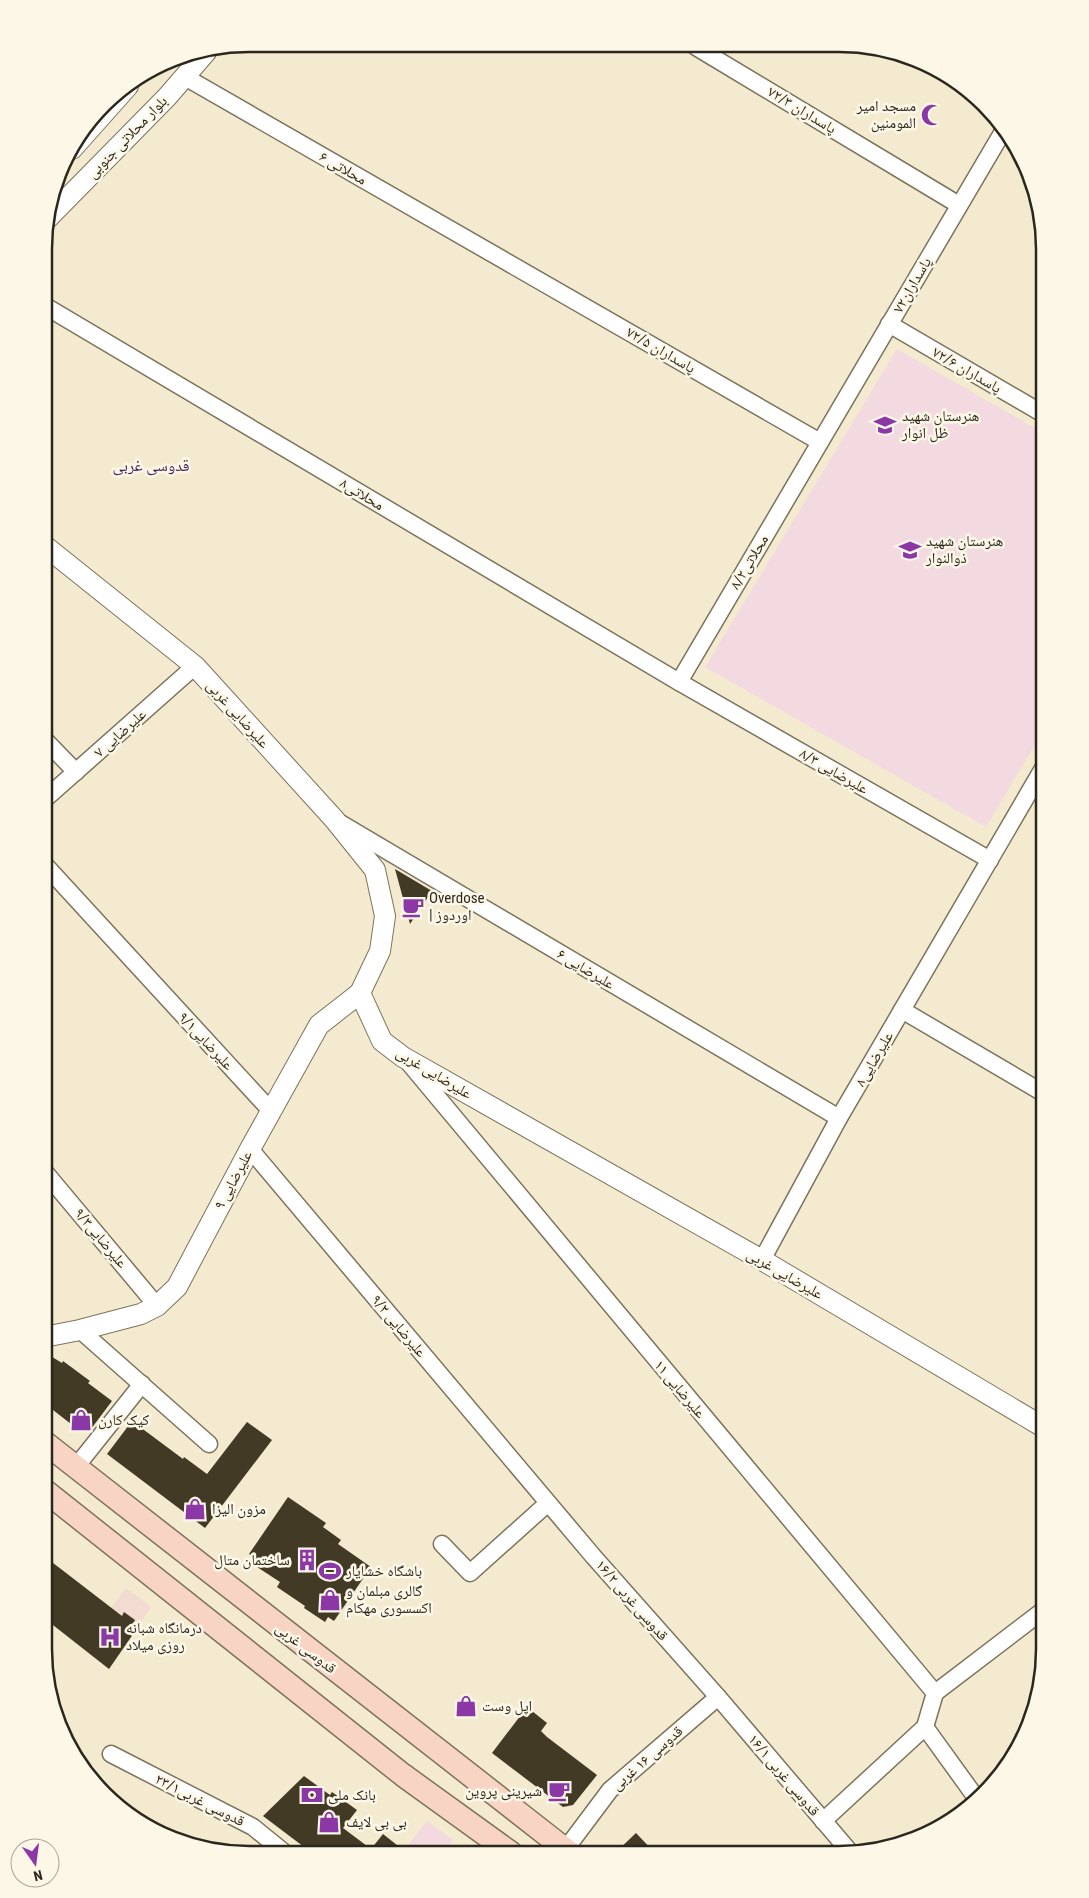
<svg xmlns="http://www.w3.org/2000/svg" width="1089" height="1898" font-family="'Roboto Condensed','Noto Naskh Arabic',sans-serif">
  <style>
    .education { fill: #f3d9e0 }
    .medical { fill: #f2dbd0 }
    .building { fill: #423a24 }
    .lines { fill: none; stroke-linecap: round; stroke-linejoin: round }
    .minor-casing { stroke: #7c735c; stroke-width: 19 }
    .tertiary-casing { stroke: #7c735c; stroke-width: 22 }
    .secondary-casing { stroke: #7c735c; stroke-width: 25 }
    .minor { stroke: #fff; stroke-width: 16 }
    .tertiary { stroke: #fff; stroke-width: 20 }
    .secondary { stroke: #f8d4c5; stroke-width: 22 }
    .labels { text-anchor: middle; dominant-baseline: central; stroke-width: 5; stroke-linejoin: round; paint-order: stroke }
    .poi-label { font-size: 15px; fill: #2b271d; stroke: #fdf7e8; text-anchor: start }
    .street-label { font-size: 15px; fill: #2b271d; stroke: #fdf7e8 }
    .neighbourhood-label { font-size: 16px; fill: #431b50; stroke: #fdf7e8 }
    .rim { fill: none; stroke: #2b271d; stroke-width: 2.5 }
  </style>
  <rect width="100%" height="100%" fill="#f4ead0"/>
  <g class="education">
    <path d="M897 349 1045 434V728L986 827 705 667Z"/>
    <path d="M427 1821 453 1840 443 1853H402Z"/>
  </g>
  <path class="medical" d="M126 1588 151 1607 109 1669 81 1647Z"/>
  <g class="building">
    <path d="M395 869 432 891 410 924Z"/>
    <path d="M44 1352 62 1363 63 1361 90 1381 88 1383 112 1401 91 1429 80 1431 44 1403Z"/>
    <path d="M132 1421 183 1459 184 1457 207 1474 247 1422 272 1440 205 1528 107 1454Z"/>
    <path d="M288 1497 326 1523 323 1527 341 1540 338 1544 371 1567 334 1621 328 1617 325 1622 304 1608 305 1606 277 1587 280 1582 251 1563 255 1558 249 1554Z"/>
    <path d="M44 1556 122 1616 124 1612 135 1620 133 1624 138 1627 109 1669 44 1618Z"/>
    <path d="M527 1707 547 1723 541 1731 547 1737 597 1775 573 1805 563 1807 492 1753Z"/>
    <path d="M304 1776 330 1795 332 1792 357 1810 343 1828 371 1849 383 1834 407 1853H312L263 1816Z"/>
    <path d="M636 1833 656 1854H614Z"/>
  </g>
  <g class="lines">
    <g class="minor-casing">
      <g id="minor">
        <path d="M696 47 959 205"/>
        <path d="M185 77 820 442"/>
        <path d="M45 306 679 682 990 860"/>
        <path d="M889 324 1045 415"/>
        <path d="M679 682 1005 128"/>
        <path d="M45 740 76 772"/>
        <path d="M45 799 195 666"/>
        <path d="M340 823 839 1118"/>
        <path d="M45 865 271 1111"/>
        <path d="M902 1010 1045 1094"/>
        <path d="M409 1063 935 1693 925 1727"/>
        <path d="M250 1149 593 1556 718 1697 850 1852"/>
        <path d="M44 1171 157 1306"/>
        <path d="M762 1260 839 1118 1045 765"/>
        <path d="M80 1330 209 1444"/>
        <path d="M75 1468 142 1384"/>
        <path d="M442 1544 470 1573 548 1503"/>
        <path d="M935 1693 1045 1609"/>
        <path d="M925 1727 977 1799"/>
        <path d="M111 1754 253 1827 285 1853"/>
        <path d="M823 1821 925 1727"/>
        <path d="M565 1850 610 1790 718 1697"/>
      </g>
    </g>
    <g class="tertiary-casing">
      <g id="tertiary">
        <path d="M72 149 128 86"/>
        <path d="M46 220 167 97 206 52"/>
        <path d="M45 546 195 666 334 819 375 870 385 916 380 951 360 993 382 1041 403 1057 762 1260 1045 1428"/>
        <path d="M44 1337 80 1330 141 1314 157 1306 177 1287 250 1149 319 1025 360 993"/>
      </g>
    </g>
    <g class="secondary-casing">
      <g id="secondary">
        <path d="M44 1442 570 1853"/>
        <path d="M44 1490 403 1775 511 1853"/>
      </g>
    </g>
    <use href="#minor" class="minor"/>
    <use href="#tertiary" class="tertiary"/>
    <use href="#secondary" class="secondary"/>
  </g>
  <defs>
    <g id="mosque-bare" transform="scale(1.725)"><path d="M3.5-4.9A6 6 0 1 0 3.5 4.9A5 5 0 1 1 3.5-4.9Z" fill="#8b37a5" stroke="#fdf7e8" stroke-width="2.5" paint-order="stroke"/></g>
    <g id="school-bare" transform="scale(1.725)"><path d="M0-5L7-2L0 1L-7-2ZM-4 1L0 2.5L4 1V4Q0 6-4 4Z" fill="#8b37a5" stroke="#fdf7e8" stroke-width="2.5" paint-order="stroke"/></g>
    <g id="cafe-bare" transform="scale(1.725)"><path d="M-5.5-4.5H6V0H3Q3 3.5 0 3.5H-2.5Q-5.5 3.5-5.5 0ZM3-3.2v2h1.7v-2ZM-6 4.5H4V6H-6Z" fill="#8b37a5" stroke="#fdf7e8" stroke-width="2.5" paint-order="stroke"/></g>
    <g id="shop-bare" transform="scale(1.725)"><path d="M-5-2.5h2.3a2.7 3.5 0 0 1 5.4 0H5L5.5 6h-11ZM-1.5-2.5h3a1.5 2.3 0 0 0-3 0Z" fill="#8b37a5" stroke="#fdf7e8" stroke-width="2.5" paint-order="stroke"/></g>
    <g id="building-bare" transform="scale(1.725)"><path d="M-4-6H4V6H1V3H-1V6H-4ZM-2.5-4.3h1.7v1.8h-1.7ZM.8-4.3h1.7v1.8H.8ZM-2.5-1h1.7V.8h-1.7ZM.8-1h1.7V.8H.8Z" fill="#8b37a5" stroke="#fdf7e8" stroke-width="2.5" paint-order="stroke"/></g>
    <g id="stadium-bare" transform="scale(1.725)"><path d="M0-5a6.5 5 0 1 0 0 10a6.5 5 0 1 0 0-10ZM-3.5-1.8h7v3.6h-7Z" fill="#8b37a5" stroke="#fdf7e8" stroke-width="2.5" paint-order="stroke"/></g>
    <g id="hospital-bare" transform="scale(1.725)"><path d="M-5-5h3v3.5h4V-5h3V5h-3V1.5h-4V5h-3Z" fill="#8b37a5" stroke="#fdf7e8" stroke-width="2.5" paint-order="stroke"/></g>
    <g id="bank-bare" transform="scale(1.725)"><path d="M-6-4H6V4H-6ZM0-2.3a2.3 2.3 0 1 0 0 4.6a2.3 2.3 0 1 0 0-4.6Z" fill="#8b37a5" stroke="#fdf7e8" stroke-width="2.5" paint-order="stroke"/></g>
  </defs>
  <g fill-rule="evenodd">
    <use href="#mosque-bare" x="932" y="115"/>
    <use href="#school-bare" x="885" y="425"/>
    <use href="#school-bare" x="910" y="550"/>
    <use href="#cafe-bare" x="413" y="907"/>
    <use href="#shop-bare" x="81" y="1420"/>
    <use href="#shop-bare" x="195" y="1509"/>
    <use href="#building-bare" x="307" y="1560"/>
    <use href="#stadium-bare" x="330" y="1571"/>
    <use href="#shop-bare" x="330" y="1600"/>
    <use href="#hospital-bare" x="110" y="1637"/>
    <use href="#shop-bare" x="466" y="1706"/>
    <use href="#cafe-bare" x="559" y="1791"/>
    <use href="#bank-bare" x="312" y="1795"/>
    <use href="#shop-bare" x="329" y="1822"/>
  </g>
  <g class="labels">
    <g class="poi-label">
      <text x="916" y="106" text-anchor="end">مسجد امیر<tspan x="916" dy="17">المومنین</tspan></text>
      <text x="902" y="416">هنرستان شهید<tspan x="902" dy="17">ظل انوار</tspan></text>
      <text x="926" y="541">هنرستان شهید<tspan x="926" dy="17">ذوالنوار</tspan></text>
      <text x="429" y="898">Overdose<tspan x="429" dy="17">| اوردوز</tspan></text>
      <text x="98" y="1420">کیک کارن</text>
      <text x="212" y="1509">مزون الیزا</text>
      <text x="290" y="1560" text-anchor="end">ساختمان متال</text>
      <text x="346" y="1571">باشگاه خشایار</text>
      <text x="346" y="1591">گالری مبلمان و<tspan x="346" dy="17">اکسسوری مهکام</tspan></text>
      <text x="126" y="1628">درمانگاه شبانه<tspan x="126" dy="17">روزی میلاد</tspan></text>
      <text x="482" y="1706">اپل وست</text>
      <text x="542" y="1791" text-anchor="end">شیرینی پروین</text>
      <text x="328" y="1795">بانک ملی</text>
      <text x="346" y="1822">بی بی لایف</text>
    </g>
    <g class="street-label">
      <text transform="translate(802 110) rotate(31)">۷۲/۳ پاسداران</text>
      <text transform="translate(127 137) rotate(-46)">بلوار محلاتی جنوبی</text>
      <text transform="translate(343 168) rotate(30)">۶ محلاتی</text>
      <text transform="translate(912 285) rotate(-60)">پاسداران۷۲</text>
      <text transform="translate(661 350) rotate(30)">۷۲/۵ پاسداران</text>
      <text transform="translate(967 370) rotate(30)">۷۲/۶ پاسداران</text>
      <text transform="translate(362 494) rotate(31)">محلاتی۸</text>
      <text transform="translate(749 562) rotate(-59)">محلاتی۸/۲</text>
      <text transform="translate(238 714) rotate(48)">علیرضایی غربی</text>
      <text transform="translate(120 733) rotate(-42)">۷ علیرضایی</text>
      <text transform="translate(834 771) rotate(30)">۸/۳ علیرضایی</text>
      <text transform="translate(586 969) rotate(31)">۶ علیرضایی</text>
      <text transform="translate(206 1041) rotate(47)">علیرضایی۹/۱</text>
      <text transform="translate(874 1059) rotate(-60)">علیرضایی۸</text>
      <text transform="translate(434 1073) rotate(31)">علیرضایی غربی</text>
      <text transform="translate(233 1180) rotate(-62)">۹ علیرضایی</text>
      <text transform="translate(101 1238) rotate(50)">علیرضایی۹/۳</text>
      <text transform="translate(785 1274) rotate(30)">علیرضایی غربی</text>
      <text transform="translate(399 1326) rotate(50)">۹/۲ علیرضایی</text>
      <text transform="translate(680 1389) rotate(50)">۱۱ علیرضایی</text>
      <text transform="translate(632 1600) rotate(49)">۱۶/۲ قدوسی غربی</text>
      <text transform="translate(306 1648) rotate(38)">قدوسی غربی</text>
      <text transform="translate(647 1758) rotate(-41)">قدوسی ۱۶ غربی</text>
      <text transform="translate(784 1775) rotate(50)">۱۶/۱ قدوسی غربی</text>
      <text transform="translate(200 1800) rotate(27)">قدوسی غربی۲۳/۱</text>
    </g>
    <g class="neighbourhood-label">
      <text x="151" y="465">قدوسی غربی</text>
    </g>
  </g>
  <path d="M0 0H1089V1898H0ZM249 52H839A197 197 0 0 1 1036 249V1649A197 197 0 0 1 839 1846H249A197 197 0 0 1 52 1649V249A197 197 0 0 1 249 52Z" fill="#fdf7e8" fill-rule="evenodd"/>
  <path class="rim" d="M249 52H839A197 197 0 0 1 1036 249V1649A197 197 0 0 1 839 1846H249A197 197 0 0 1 52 1649V249A197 197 0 0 1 249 52Z"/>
  <g transform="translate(35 1863) rotate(166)"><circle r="24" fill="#fdf7e8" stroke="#a9a497"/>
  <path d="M0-4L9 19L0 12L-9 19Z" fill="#8b37a5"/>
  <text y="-8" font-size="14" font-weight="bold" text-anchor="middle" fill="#2b271d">N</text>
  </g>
</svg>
